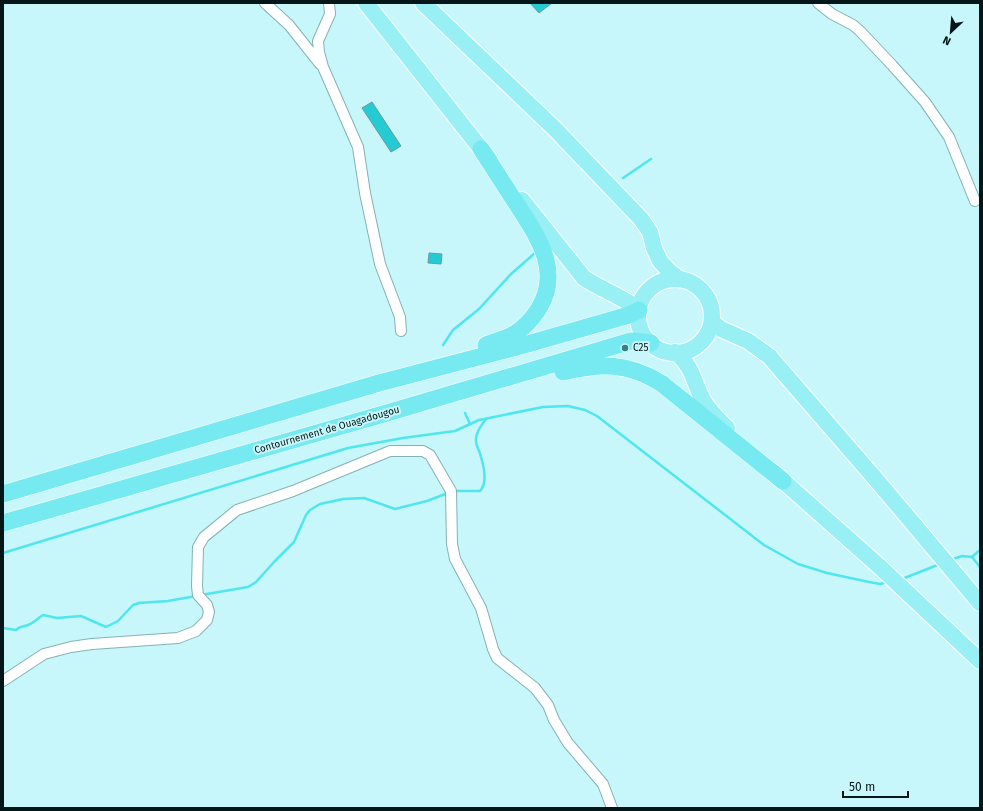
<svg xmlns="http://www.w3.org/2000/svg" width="983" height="811" font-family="'Fira Sans',sans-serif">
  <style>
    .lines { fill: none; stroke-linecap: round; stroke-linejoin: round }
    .stream { stroke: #4fe6ee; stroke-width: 2.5 }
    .building { fill: #25cbd3; stroke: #6c999c }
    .minor-casing { stroke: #84b2b4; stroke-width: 12 }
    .primary-casing { stroke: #fff; stroke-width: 18 }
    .trunk-casing { stroke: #fff; stroke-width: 18 }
    .minor { stroke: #fff; stroke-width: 10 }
    .primary { stroke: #98eff4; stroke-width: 16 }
    .trunk { stroke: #76eaf0; stroke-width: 17 }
    .poi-dot { fill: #367f82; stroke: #c7f7fa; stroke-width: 1.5 }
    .labels { text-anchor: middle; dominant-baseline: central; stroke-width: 4; stroke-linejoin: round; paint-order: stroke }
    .poi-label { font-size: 10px; fill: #041617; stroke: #c7f7fa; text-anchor: start }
    .street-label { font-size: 10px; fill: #041617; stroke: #c7f7fa }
  </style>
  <rect width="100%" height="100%" fill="#c7f7fa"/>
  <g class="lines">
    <g class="stream">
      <path d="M623 178 651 159"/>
      <path d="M443 345 453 330 479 309 511 274 535 253"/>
      <path d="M465 413 470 424"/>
      <path d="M453 491H480C488 483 484 467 481 457 480 451 475 445 476 439 476 431 482 425 486 419"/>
      <path d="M3 553 348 448 403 438 455 431 479 420 543 407 568 406 585 410 597 416 764 545 798 564 827 573 869 582 880 584 887 582"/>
      <path d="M972 557 980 550"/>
      <path d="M950 560 962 556 972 557 980 567"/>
      <path d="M902 579 940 564"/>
      <path d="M201 595 248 587 256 582 275 561 294 542 306 515 310 510 320 504 343 499 364 498 395 509 427 501 448 493"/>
      <path d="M3 628 16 630C20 626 23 627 28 625 34 623 38 618 43 615L57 618 81 616 106 627 118 621 133 605 139 603 168 601 196 596"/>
    </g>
  </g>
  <g class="building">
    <path d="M530 3H552L539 13Z"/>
    <path d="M372 102 401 146 391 152 362 108Z"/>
    <path d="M429 253 442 254 441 264 428 263Z"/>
  </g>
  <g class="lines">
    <g class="minor-casing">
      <g id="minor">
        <path d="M265 3 289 25 320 64"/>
        <path d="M329 3 330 14 318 41 319 52 323 67 358 147 365 193 380 264 400 317 401 331"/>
        <path d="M818 3 832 14 853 25 860 31 892 65 925 102 949 137 975 201"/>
        <path d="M3 681 44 654 71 647 92 644 178 638 196 631 207 620 209 612 207 605 198 595 197 586 198 547 204 537 237 510 293 491 390 451H423L430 455 451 491 452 544 455 559 481 608 493 649 497 658 535 688 548 705 554 720 568 743 603 784 612 808"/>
      </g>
    </g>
    <g class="primary-casing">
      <g id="primary">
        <path d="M366 3 489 159"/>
        <path d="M423 3 555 129 641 219 650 232 654 248 660 261 669 271 679 279"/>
        <path d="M522 200 584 278C602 290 622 296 639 310"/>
        <circle cx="675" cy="316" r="37"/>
        <path d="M712 322 721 329 748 341 769 356 879 483 980 603"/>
        <path d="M675 352C693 366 693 381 703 400 709 411 718 419 727 428"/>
        <path d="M773 472 880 567 980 661"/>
      </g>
    </g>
    <g class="trunk-casing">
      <g id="trunk">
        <path d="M481 149C493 167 504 185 516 203 537 236 563 271 538 310 532 319 524 328 514 334 506 339 495 341 486 345"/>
        <path d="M563 372C601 363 626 362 661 383L783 481"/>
        <path d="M3 494 379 383 524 345 629 315 639 310"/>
        <path d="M3 523 387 413 631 341 651 343"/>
      </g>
    </g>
    <use href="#minor" class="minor"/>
    <use href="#primary" class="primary"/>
    <use href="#trunk" class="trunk"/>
  </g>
  <circle class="poi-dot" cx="625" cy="348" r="4"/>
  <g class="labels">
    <g class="poi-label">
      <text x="633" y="348">C25</text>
    </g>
    <g class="street-label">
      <text transform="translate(327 430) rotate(-16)">Contournement de Ouagadougou</text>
    </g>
  </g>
  <rect width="983" height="811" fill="none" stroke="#041617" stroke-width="8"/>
  <g transform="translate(951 32) rotate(206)" stroke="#c7f7fa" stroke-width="3" paint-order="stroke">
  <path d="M0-3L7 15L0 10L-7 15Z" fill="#041617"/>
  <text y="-6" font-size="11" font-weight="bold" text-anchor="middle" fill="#041617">N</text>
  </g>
  <path d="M843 791v6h65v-6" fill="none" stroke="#041617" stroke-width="2"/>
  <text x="849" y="791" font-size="12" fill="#041617" stroke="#c7f7fa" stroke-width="3" paint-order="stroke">50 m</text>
</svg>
